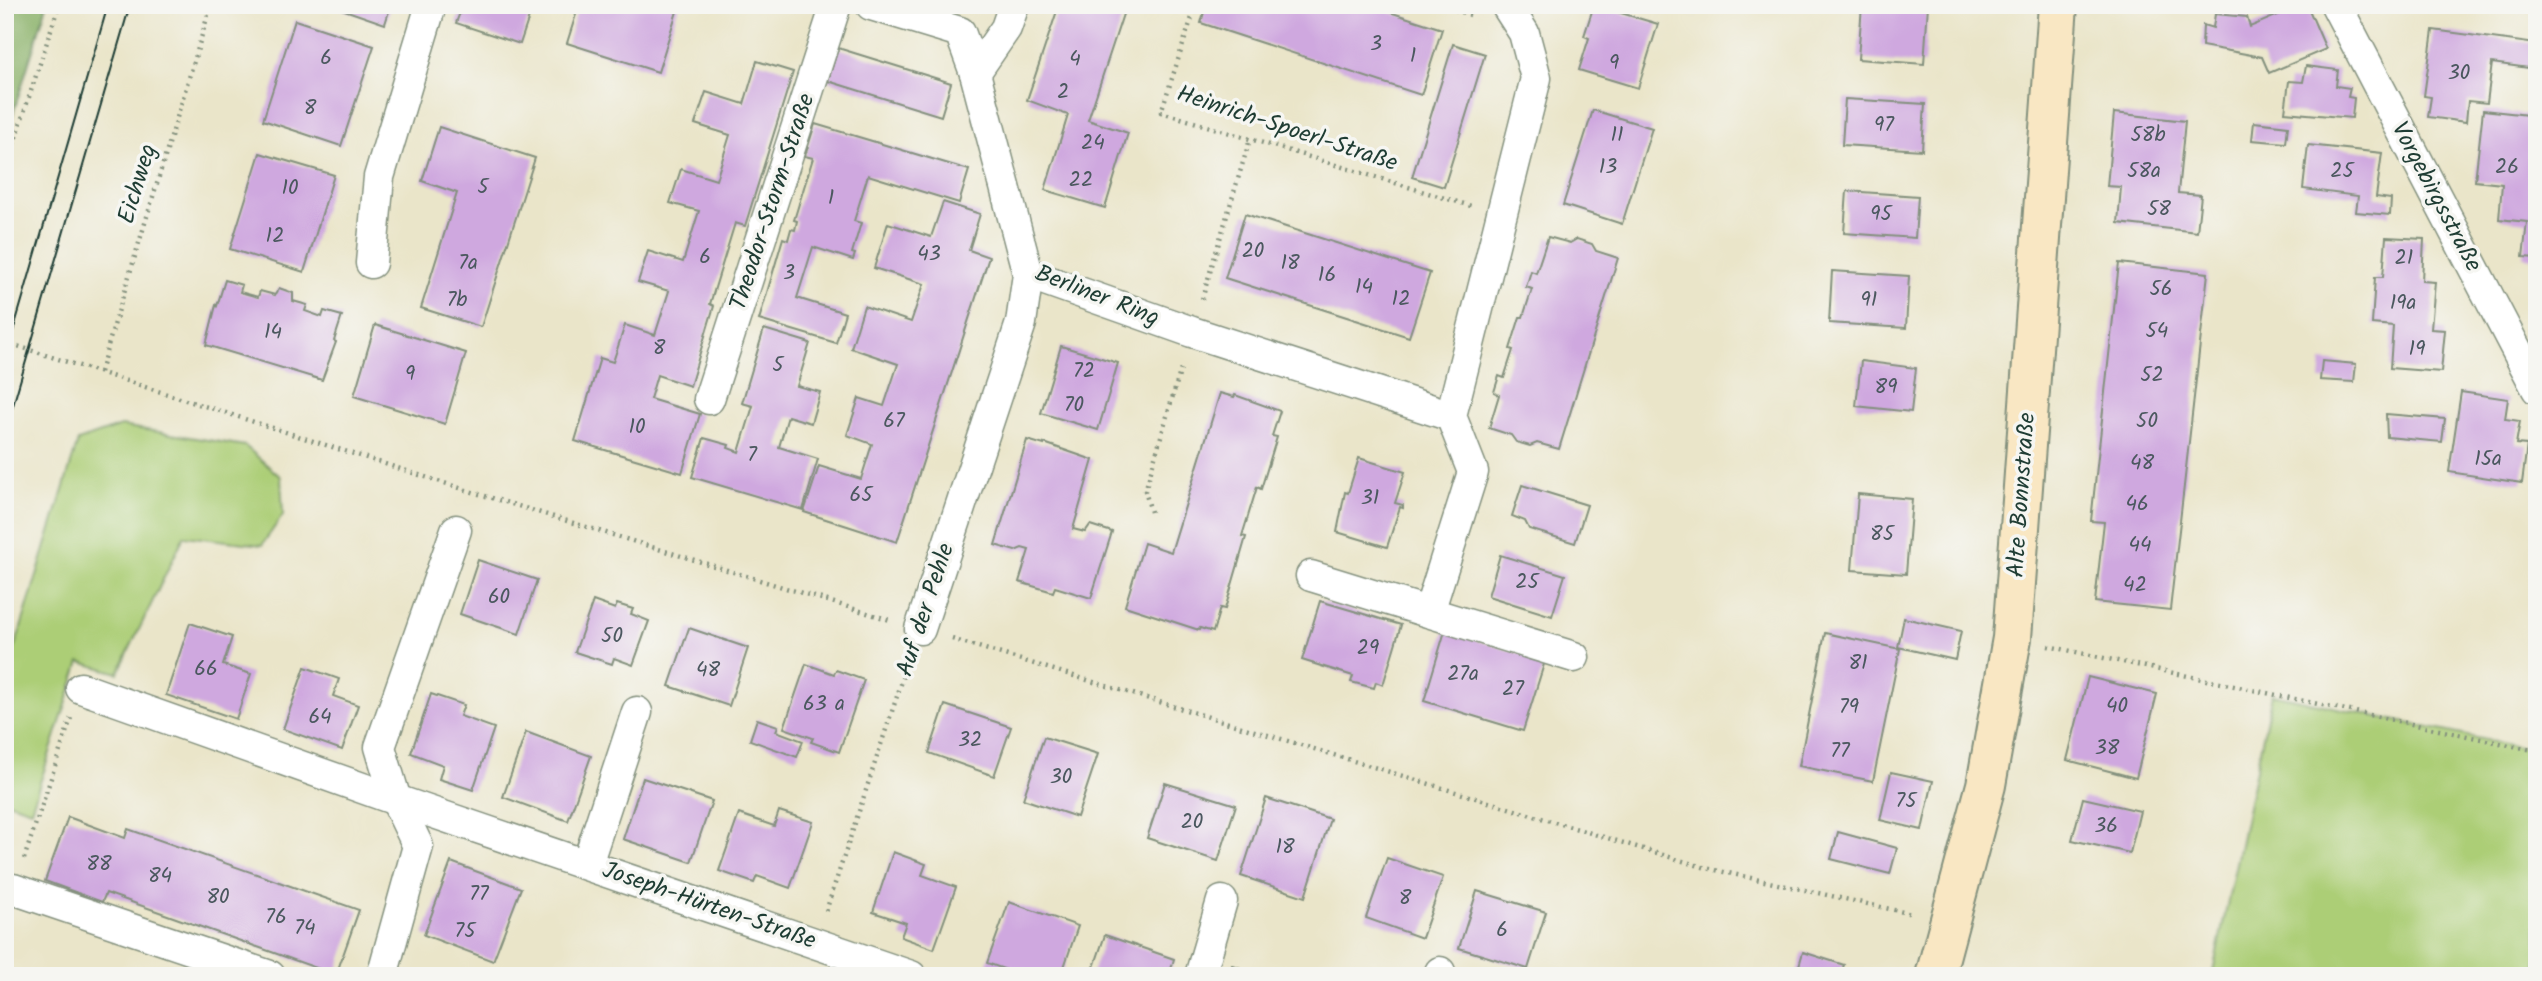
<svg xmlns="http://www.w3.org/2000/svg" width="2542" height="981" font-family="Kalam,sans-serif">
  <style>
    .green { fill: #acce76; stroke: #668655; stroke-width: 2 }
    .forest { fill: #89b167; stroke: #54774e; stroke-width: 2 }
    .building { fill: #cfa8df }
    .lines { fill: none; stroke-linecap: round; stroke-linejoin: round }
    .minor-casing { stroke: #84917e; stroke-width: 33 }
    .secondary-casing { stroke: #84917e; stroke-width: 42 }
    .path { stroke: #84917e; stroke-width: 4.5; stroke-dasharray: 2 5; stroke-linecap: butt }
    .minor { stroke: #fff; stroke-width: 30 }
    .secondary { stroke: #f9e7c3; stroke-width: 38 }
    .tram { stroke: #1f3d34; stroke-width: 2 }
    .labels { text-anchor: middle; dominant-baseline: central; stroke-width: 7; stroke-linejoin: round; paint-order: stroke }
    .number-label { font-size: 21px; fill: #4b585f }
    .street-label { font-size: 24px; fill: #1f3d34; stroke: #f6f6f2 }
  </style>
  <rect width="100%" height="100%" fill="#f6f6f2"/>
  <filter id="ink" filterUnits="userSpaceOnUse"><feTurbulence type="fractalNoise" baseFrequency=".0143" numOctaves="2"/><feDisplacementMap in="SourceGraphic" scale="14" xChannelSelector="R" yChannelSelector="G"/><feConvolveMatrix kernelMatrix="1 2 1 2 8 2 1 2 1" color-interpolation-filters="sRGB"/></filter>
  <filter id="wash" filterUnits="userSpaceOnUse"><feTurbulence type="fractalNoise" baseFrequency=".00686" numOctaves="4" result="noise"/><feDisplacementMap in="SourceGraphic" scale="28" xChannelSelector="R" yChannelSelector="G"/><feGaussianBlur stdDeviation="1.57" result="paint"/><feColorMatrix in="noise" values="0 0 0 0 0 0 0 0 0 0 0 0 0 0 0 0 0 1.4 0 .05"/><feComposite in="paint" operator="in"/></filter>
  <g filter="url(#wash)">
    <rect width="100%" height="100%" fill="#eae5c9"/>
    <g class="green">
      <path d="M121 426 245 446 281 477 283 515 262 545 184 536 118 673 80 662 31 810 5 801V680L78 441Z"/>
      <path d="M2272 694 2537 751V976H2212Z"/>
    </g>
    <path class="forest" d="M5 5H47L5 139Z"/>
    <g id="blocks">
      <g class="building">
        <path d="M330 5H391L385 24Z"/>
        <path d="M463 5H533L520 44 456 23Z"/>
        <path d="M579 5H679L658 72 567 43Z"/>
        <path d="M1059 5H1126L1088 120 1128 133 1105 208 1045 190 1068 115 1027 100Z"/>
        <path d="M1206 5H1368L1442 29 1421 95 1201 23Z"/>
        <path d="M1594 5 1658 24 1638 88 1579 70 1589 38 1584 36Z"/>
        <path d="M1862 5H1928L1924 64 1858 59Z"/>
        <path d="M2302 5H2307L2326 49 2269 73 2262 57 2202 46 2203 25 2213 28 2215 14 2247 17 2250 27Z"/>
        <path d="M295 20 374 46 341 146 263 120Z"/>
        <path d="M2433 30 2537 44V69L2492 63 2487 103 2468 101 2466 122 2428 117 2431 97 2424 96Z"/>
        <path d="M1453 44 1485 54 1444 187 1412 177Z"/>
        <path d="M838 48 951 83 941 116 828 81Z"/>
        <path d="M757 61 793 72 745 226 735 223 710 304 714 306 690 386 657 375 650 399 700 414 682 473 575 441 600 358 613 362 625 325 655 335 669 291 638 282 648 251 683 262 699 211 670 203 681 169 716 180 730 135 695 124 706 92 744 104Z"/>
        <path d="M2306 66 2338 70 2336 86 2350 88 2348 97 2354 98 2352 118 2285 112 2289 81 2303 82Z"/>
        <path d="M1845 99 1925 104 1922 150 1842 145Z"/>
        <path d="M1593 110 1652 128 1622 224 1563 205Z"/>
        <path d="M2483 110 2537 116V258L2523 257 2527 222 2499 219 2502 184 2475 181Z"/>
        <path d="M2114 113 2185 121 2178 193 2201 195 2197 232 2118 223 2121 187 2107 186Z"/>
        <path d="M2254 122 2288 126 2286 143 2252 140Z"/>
        <path d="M815 124 969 170 959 203 868 175 854 221 861 223 852 253 855 254 853 260 813 247 797 298 845 313 836 343 759 320 783 238 788 240 791 229 795 230 797 221 794 220 813 158 805 156Z"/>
        <path d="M439 127 535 158 481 327 421 308 457 193 422 181Z"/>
        <path d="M2308 145 2382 153 2376 197 2391 199 2390 215 2356 212 2358 196 2303 189Z"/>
        <path d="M260 153 334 175 304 272 230 249Z"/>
        <path d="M1847 191 1918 196 1915 238 1844 233Z"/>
        <path d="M943 202 980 214 969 250 989 257 897 542 804 512 819 466 861 479 872 444 847 435 859 398 884 406 898 364 851 348 864 306 911 322 924 284 874 268 888 223 931 237Z"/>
        <path d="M1245 214 1430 273 1409 337 1225 278Z"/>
        <path d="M1548 237 1570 243 1577 239 1592 244 1596 251 1618 258 1559 449 1537 443 1530 446 1516 442 1511 435 1489 428 1499 395 1494 392 1499 376 1504 378 1513 350 1510 349 1520 317H1523L1532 289 1526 287 1531 271 1536 273Z"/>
        <path d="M2386 237 2424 239 2422 281 2435 282 2431 329 2445 330 2441 372 2390 368 2393 326 2372 324 2375 277H2383Z"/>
        <path d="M2119 263 2208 273 2170 610 2095 602 2104 522 2091 521Z"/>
        <path d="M1832 271 1909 276 1906 328 1829 323Z"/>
        <path d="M225 280 242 285 240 292 258 297 260 291 275 295 279 288 293 293V301L307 305 305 311 322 317 324 311 342 316 334 341 336 342 322 380 206 345 216 305 217 306Z"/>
        <path d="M375 325 466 353 445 424 354 396Z"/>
        <path d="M764 329 810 343 797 386 820 392 811 423 788 416 779 447 818 459 803 510 692 477 704 438 729 445 728 448 739 452 753 406 742 403Z"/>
        <path d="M1061 346 1118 363 1098 430 1041 413Z"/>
        <path d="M1861 361 1916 368 1911 412 1856 406Z"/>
        <path d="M2322 361 2356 364 2354 382 2320 380Z"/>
        <path d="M2461 392 2508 399 2505 419 2520 421 2516 444 2527 445 2522 483 2449 472Z"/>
        <path d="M1220 393 1234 397 1235 395 1280 411 1272 436 1277 437 1261 489 1257 487 1242 536 1246 537 1225 609 1220 608 1213 632 1200 628 1199 630 1125 606 1144 543 1171 552Z"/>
        <path d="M2386 414 2445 419 2442 442 2387 437Z"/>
        <path d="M1027 440 1044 445V443L1093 460 1073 529 1085 532 1090 525 1112 532 1091 598 1055 587 1053 592 1019 582 1029 550 1022 548 1015 551 995 545Z"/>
        <path d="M1359 458 1405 472 1395 503 1403 505V508L1400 507 1387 547 1337 532 1345 492 1348 493Z"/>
        <path d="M1522 485 1587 505 1575 543 1529 529 1525 521 1512 516Z"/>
        <path d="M1858 494 1912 499 1906 574 1852 570Z"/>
        <path d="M1500 555 1565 575 1552 616 1488 596Z"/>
        <path d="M478 560 537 580 519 634 460 614Z"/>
        <path d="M593 601 615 609 617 604 633 609 631 614 649 621 633 665 614 658 612 664 575 652Z"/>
        <path d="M1320 601 1401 625 1383 685 1376 682 1374 688 1351 682 1353 676 1302 660Z"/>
        <path d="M1904 618 1961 631 1955 660 1898 647Z"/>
        <path d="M190 623 232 637 223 665 251 674 236 719 166 695Z"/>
        <path d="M689 628 748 648 729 706 669 686Z"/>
        <path d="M1445 631 1545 661 1523 731 1424 701Z"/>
        <path d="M1825 633 1900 649 1873 781 1799 766Z"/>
        <path d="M806 664 834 674 836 670 864 680 839 752 811 742 813 738 784 728Z"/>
        <path d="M305 667 339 679 333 696 358 705 342 750 283 729Z"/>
        <path d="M2088 677 2157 694 2136 778 2067 760Z"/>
        <path d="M431 694 464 705 460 716 494 728 473 790 439 779 443 765 411 753Z"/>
        <path d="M945 705 1011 727 994 776 929 753Z"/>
        <path d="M757 719 778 726 776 731 803 741 797 757 750 740Z"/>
        <path d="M526 732 591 756 568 821 503 797Z"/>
        <path d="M1044 737 1098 754 1077 817 1023 799Z"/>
        <path d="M1891 772 1933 781 1922 830 1880 820Z"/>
        <path d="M643 778 712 801 691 862 623 839Z"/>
        <path d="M1165 783 1236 805 1218 861 1147 838Z"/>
        <path d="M1266 798 1330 819 1305 897 1241 876Z"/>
        <path d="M2083 798 2140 811 2130 853 2072 840Z"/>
        <path d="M779 811 813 822 790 888 757 876 754 883 719 871 739 814 774 826Z"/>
        <path d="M68 817 125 838 128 829 359 910 336 975 106 893 102 902 45 881Z"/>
        <path d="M1838 832 1897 848 1890 874 1831 859Z"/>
        <path d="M893 852 926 864 922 875 956 887 934 949 901 937 906 923 873 912Z"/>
        <path d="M1387 858 1443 877 1422 938 1366 918Z"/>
        <path d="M451 862 521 888 493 961 424 935Z"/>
        <path d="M1477 891 1546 912 1528 969 1459 948Z"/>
        <path d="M1009 902 1078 926 1061 976H1023L987 963Z"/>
        <path d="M1105 935 1174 959 1169 976H1091Z"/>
        <path d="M1803 952 1844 965 1840 976H1796Z"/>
        <path d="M1232 965 1262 975V976H1229Z"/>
      </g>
    </g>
  </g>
  <g filter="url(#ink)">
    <use href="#blocks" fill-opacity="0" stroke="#84917e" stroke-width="2"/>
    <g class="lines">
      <g class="minor-casing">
        <g id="minor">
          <path d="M871 5 960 32 975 73 1028 274 1192 332 1451 416"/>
          <path d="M2336 5 2537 389"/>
          <path d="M975 73 1006 28 1014 5"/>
          <path d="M371 263 379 177 431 5"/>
          <path d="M709 399 836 5"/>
          <path d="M1311 576 1574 657"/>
          <path d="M1429 612 1473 472 1451 416 1536 78 1524 33 1506 5"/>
          <path d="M920 629 1021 323 1028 274"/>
          <path d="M81 688 396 800 911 976"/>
          <path d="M587 864 637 712"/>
          <path d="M13 889 270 976"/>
          <path d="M382 976 418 846 396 800 380 747 456 530"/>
          <path d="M1200 976 1222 901"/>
          <path d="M1439 976 1440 972"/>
        </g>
      </g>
      <g class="secondary-casing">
        <path id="secondary" d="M1935 976 1986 785 2012 638 2058 5"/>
      </g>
      <g class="path">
        <path d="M1196 5 1161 112 1471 206"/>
        <path d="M1442 5 1473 16"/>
        <path d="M5 171 59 5"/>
        <path d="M1202 299 1250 139"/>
        <path d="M5 342 466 490 890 620"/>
        <path d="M100 372 211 5"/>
        <path d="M1151 512 1145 491 1182 365"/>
        <path d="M952 639 1706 868 1912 914"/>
        <path d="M2048 646 2537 751"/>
        <path d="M24 859 71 718"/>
        <path d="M826 911 909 660"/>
      </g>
      <use href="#minor" class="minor"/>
      <use href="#secondary" class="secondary"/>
      <g class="tram">
        <path d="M5 359 108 5"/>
        <path d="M5 433 130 5"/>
      </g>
    </g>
  </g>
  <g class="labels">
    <g class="number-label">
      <text x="1376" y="44">3</text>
      <text x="1413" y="56">1</text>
      <text x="326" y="58">6</text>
      <text x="1075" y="59">4</text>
      <text x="1614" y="63">9</text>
      <text x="2459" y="73">30</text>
      <text x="1063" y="92">2</text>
      <text x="310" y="108">8</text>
      <text x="1884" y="125">97</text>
      <text x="1617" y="135">11</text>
      <text x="2148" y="135">58b</text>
      <text x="1093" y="143">24</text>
      <text x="1608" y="167">13</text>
      <text x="2507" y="167">26</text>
      <text x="2144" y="171">58a</text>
      <text x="2342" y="171">25</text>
      <text x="1081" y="180">22</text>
      <text x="483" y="187">5</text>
      <text x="290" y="188">10</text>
      <text x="831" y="198">1</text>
      <text x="2159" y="209">58</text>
      <text x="1881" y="214">95</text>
      <text x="275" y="236">12</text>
      <text x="1253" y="251">20</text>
      <text x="929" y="254">43</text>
      <text x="705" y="257">6</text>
      <text x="2404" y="258">21</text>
      <text x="468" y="263">7a</text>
      <text x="1290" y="263">18</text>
      <text x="789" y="273">3</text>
      <text x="1327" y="275">16</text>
      <text x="1364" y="287">14</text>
      <text x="2161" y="289">56</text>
      <text x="1401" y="299">12</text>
      <text x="457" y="300">7b</text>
      <text x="1869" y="300">91</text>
      <text x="2403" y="303">19a</text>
      <text x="2157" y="331">54</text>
      <text x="273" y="332">14</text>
      <text x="659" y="348">8</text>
      <text x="2417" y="349">19</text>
      <text x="778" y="365">5</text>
      <text x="1084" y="371">72</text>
      <text x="410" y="374">9</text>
      <text x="2152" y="375">52</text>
      <text x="1886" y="387">89</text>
      <text x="1074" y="405">70</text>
      <text x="894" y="421">67</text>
      <text x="2147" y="421">50</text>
      <text x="637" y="427">10</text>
      <text x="752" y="455">7</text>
      <text x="2488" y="459">15a</text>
      <text x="2142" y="463">48</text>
      <text x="861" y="495">65</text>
      <text x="1370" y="498">31</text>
      <text x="2137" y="504">46</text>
      <text x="1882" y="534">85</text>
      <text x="2140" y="545">44</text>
      <text x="1527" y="582">25</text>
      <text x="2135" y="585">42</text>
      <text x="499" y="597">60</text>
      <text x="612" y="636">50</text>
      <text x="1368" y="648">29</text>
      <text x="1858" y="663">81</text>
      <text x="206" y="669">66</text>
      <text x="708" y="670">48</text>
      <text x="1463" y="674">27a</text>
      <text x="1513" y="689">27</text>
      <text x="824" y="704">63 a</text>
      <text x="2117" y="706">40</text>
      <text x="1849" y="707">79</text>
      <text x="320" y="717">64</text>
      <text x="970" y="740">32</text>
      <text x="2107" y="748">38</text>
      <text x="1840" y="751">77</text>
      <text x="1061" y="777">30</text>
      <text x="1906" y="801">75</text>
      <text x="1192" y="822">20</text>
      <text x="2106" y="826">36</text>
      <text x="1285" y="847">18</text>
      <text x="99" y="864">88</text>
      <text x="160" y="876">84</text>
      <text x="479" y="894">77</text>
      <text x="218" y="897">80</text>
      <text x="1405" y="898">8</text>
      <text x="276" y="917">76</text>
      <text x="305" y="928">74</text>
      <text x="1502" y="930">6</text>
      <text x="465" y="931">75</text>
    </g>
    <g class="street-label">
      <text transform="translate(1287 129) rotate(18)">Heinrich-Spoerl-Straße</text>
      <text transform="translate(138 184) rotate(-73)">Eichweg</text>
      <text transform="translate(2436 197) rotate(62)">Vorgebirgsstraße</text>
      <text transform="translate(773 202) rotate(-72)">Theodor-Storm-Straße</text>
      <text transform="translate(1097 296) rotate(21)">Berliner Ring</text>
      <text transform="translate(2022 495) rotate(-86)">Alte Bonnstraße</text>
      <text transform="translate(926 610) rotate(-72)">Auf der Pehle</text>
      <text transform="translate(709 906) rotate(19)">Joseph-Hürten-Straße</text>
    </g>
  </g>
  <rect width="2542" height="981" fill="none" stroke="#f6f6f2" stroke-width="28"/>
</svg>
